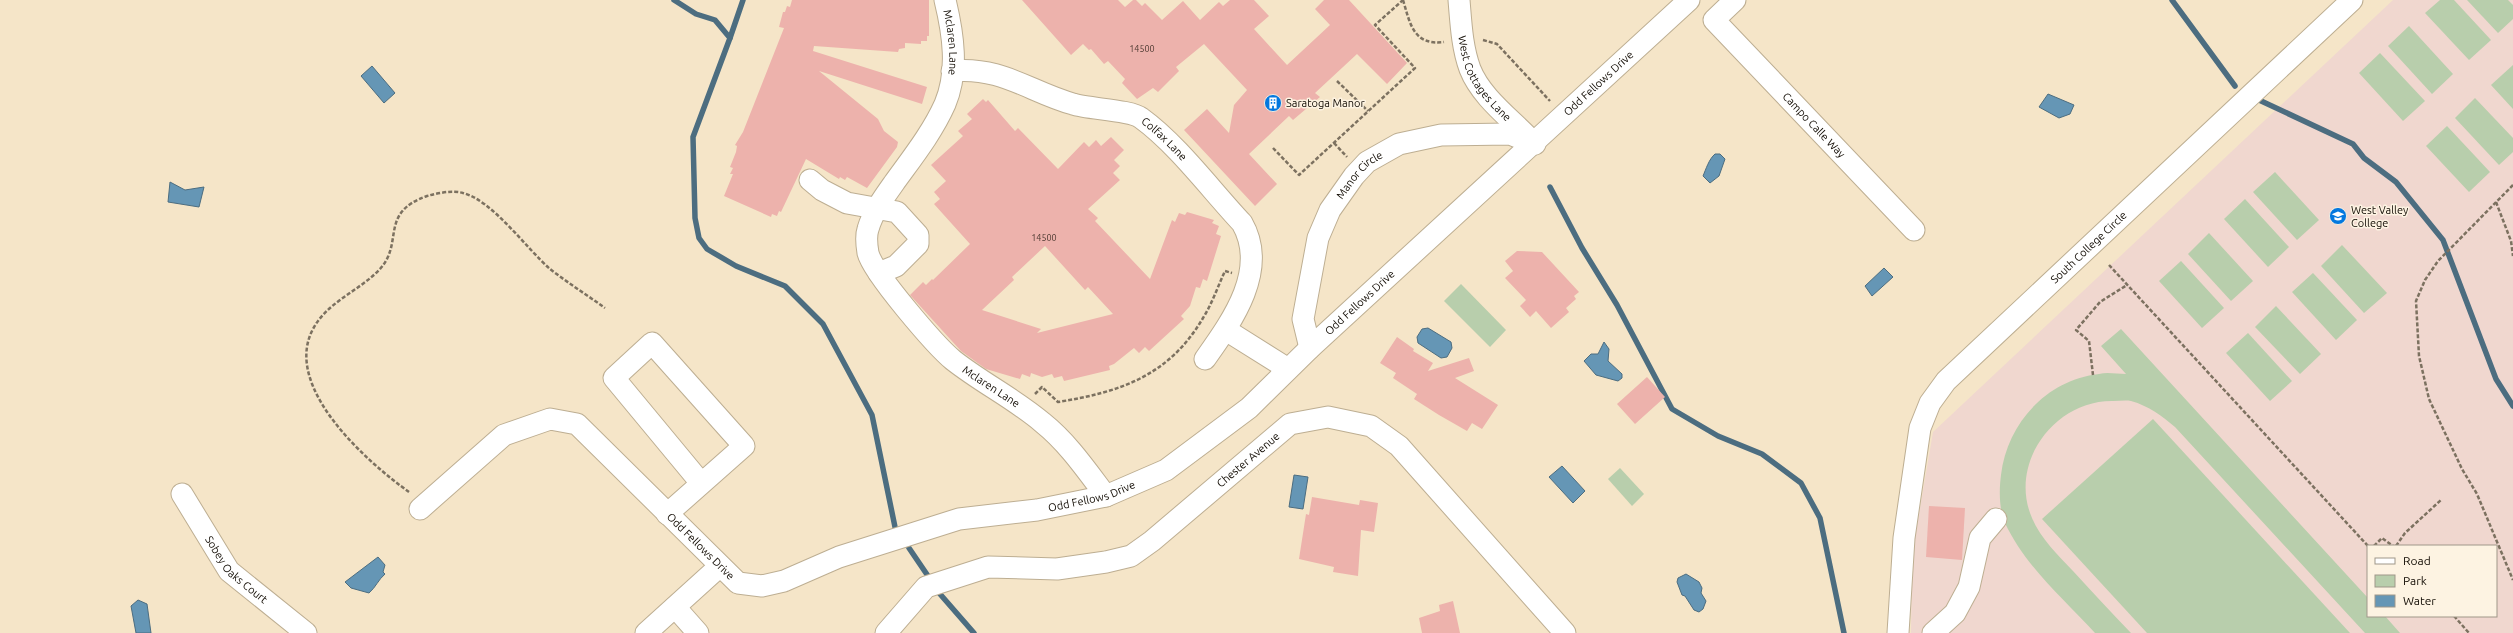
<svg xmlns="http://www.w3.org/2000/svg" width="2513" height="633" font-family="Ubuntu,sans-serif">
  <style>
    .education { fill: #f0d7cf; fill-rule: evenodd }
    .green { fill: #b8ceac }
    .water { fill: #6596b5; stroke: #4c6d80 }
    .lines { fill: none; stroke-linecap: round; stroke-linejoin: round }
    .stream { stroke: #4c6d80; stroke-width: 5.5 }
    .building { fill: #edb2ac; fill-rule: evenodd }
    .minor-casing { stroke: #bdae92; stroke-width: 23 }
    .path { stroke: #7c7160; stroke-width: 2.5; stroke-dasharray: 4 2; stroke-linecap: butt }
    .minor { stroke: #fff; stroke-width: 21 }
    .labels { text-anchor: middle; dominant-baseline: central; stroke-width: 3; stroke-linejoin: round; paint-order: stroke }
    .number-label { font-size: 9px; fill: #49362e }
    .street-label { font-size: 11px; fill: #120c04; stroke: #fdf3e2 }
    .poi-label { font-size: 11px; fill: #120c04; stroke: #fdf3e2; text-anchor: start }
  </style>
  <rect width="100%" height="100%" fill="#f5e5c8"/>
  <path class="education" d="M2393 0H2513V633H1911L1912 555 1933 432ZM2368 546H2496V616H2368Z"/>
  <g class="green">
    <path d="M2440 0H2454L2491 40 2469 60 2425 13Z"/>
    <path d="M2467 0H2508L2513 5V19L2498 33Z"/>
    <path d="M2409 26 2453 74 2432 94 2388 46Z"/>
    <path d="M2380 53 2425 101 2403 121 2359 73Z"/>
    <path d="M2513 65V109L2491 85Z"/>
    <path d="M2475 98 2513 138V152L2499 165 2455 118Z"/>
    <path d="M2447 126 2490 172 2469 192 2426 146Z"/>
    <path d="M2275 172 2319 220 2297 240 2253 192Z"/>
    <path d="M2245 199 2289 247 2268 267 2224 219Z"/>
    <path d="M2209 233 2253 281 2231 301 2188 254Z"/>
    <path d="M2342 245 2387 293 2364 313 2321 266Z"/>
    <path d="M2181 261 2224 308 2202 328 2159 281Z"/>
    <path d="M2313 273 2357 320 2336 340 2292 292Z"/>
    <path d="M1461 284 1506 330 1490 347 1444 301Z"/>
    <path d="M2276 306 2321 354 2300 374 2255 327Z"/>
    <path d="M2121 329 2368 598V616H2385L2400 633H2365L2175 427C2162 416 2149 406 2131 401 2126 400 2119 401 2113 401 2055 400 2008 463 2032 518 2041 539 2058 555 2073 571 2092 592 2111 612 2131 633H2095C2063 598 2025 566 2005 523 1999 509 1999 490 2001 475 2007 424 2046 380 2099 374 2107 372 2117 374 2126 374L2101 346Z"/>
    <path d="M2248 333 2292 381 2270 401 2226 353Z"/>
    <path d="M2153 419 2350 633H2147L2042 519Z"/>
    <path d="M1620 468 1644 494 1632 506 1608 479Z"/>
  </g>
  <g class="water">
    <path d="M372 66 395 93 384 103 361 76Z"/>
    <path d="M2048 94 2074 105 2070 114 2059 118 2039 107Z"/>
    <path d="M1715 154H1720L1725 159 1719 176 1710 183 1703 176C1706 169 1709 159 1715 154Z"/>
    <path d="M170 182 185 190 204 187 199 207 168 202Z"/>
    <path d="M1884 268 1893 277 1872 296 1865 286Z"/>
    <path d="M1428 328 1451 342 1452 348 1447 357 1441 358 1418 343 1417 337 1422 329Z"/>
    <path d="M1604 342 1609 349 1608 361 1622 374V378L1618 381 1596 375 1584 361 1591 354H1598Z"/>
    <path d="M1562 466 1585 491 1573 503 1549 477Z"/>
    <path d="M1294 475 1308 477 1303 509 1289 507Z"/>
    <path d="M378 557 385 565 383 572 385 574C378 580 376 587 369 593L351 588 345 582Z"/>
    <path d="M1686 574 1699 582 1702 588 1701 593 1706 601 1703 609 1699 612 1694 610 1685 596 1682 595 1677 582 1678 578Z"/>
    <path d="M138 600 147 604 151 633H136L131 606Z"/>
  </g>
  <g class="lines">
    <g class="stream">
      <path d="M674 0 696 14 715 20 730 38 693 137 695 218 699 238 707 249 736 266 785 286 823 324 872 415 895 527"/>
      <path d="M2172 0 2235 86"/>
      <path d="M730 38 743 0"/>
      <path d="M2259 100 2353 144 2364 158 2396 182 2443 240 2496 379 2513 406"/>
      <path d="M1550 187 1582 248 1617 305 1672 409 1718 436 1762 454 1801 483 1820 518 1844 633"/>
      <path d="M909 548 928 576"/>
      <path d="M940 594 974 633"/>
    </g>
  </g>
  <g class="building">
    <path d="M792 0H929V36H927V41H921V44L905 43V48L899 49 898 52 814 46 813 51 927 87 922 104 819 71 878 119 884 131 898 142 897 147 867 188 847 177 845 180 840 177 839 179 806 159 781 212 779 211 777 216 772 214 771 217 724 196 733 174H730L733 168 730 167 736 152 737 146 735 145 743 132 784 28 779 27 783 12H785L787 6 790 7Z"/>
    <path d="M1022 0H1118L1125 7 1133 0H1136L1142 6 1145 3 1162 20 1183 1 1200 20 1219 2 1223 6 1230 0H1254L1269 16 1254 29 1287 65 1330 25 1315 9 1324 0H1349L1407 63 1387 84 1357 54 1315 93 1320 97 1293 120 1289 116 1249 154 1277 184 1255 206 1184 130 1207 109 1229 133 1234 105 1247 90 1204 44 1176 67 1179 71 1158 92 1153 88 1137 99 1122 83 1125 79 1108 61 1104 64 1091 49 1089 50 1083 44 1071 55Z"/>
    <path d="M983 99 986 102 988 100 1015 131 1018 128 1058 169 1084 142 1089 147 1096 140 1101 146 1111 137 1124 150 1114 160 1120 166 1113 173 1120 180 1088 209 1098 218 1095 221 1150 279 1172 220 1175 222 1179 213 1185 215 1187 212 1214 220 1212 223 1219 226 1216 234 1221 236 1207 281 1203 279 1200 288 1196 287 1190 306 1181 316 1184 319 1149 351 1145 347 1139 353 1134 348 1114 364 1109 366 1110 370 1064 381 1062 376 1054 378 1052 374 1042 377 1031 373 1030 377 1022 374 1020 379 986 369 961 351 910 295 923 282 926 285 932 279 933 280 970 244 934 204 940 199 934 192 946 181 931 165 963 136 958 131 972 119 967 114ZM1045 246 1085 290 1088 287 1113 314 1037 333 1041 329 982 310 1014 280 1012 277Z"/>
    <path d="M1517 251 1542 252 1579 292 1574 296 1576 299 1566 308 1569 312 1551 328 1536 311 1530 317 1520 306 1526 300 1505 278 1513 271 1505 261Z"/>
    <path d="M1397 337 1414 349 1413 351 1433 363 1428 371 1469 358 1474 371 1455 378 1498 405 1482 429 1472 423 1467 431 1439 415 1414 399 1417 394 1393 378 1396 373 1380 363Z"/>
    <path d="M1647 377 1665 397 1635 424 1617 404Z"/>
    <path d="M1312 497 1359 505 1360 500 1378 503 1374 532 1361 530 1358 576 1333 572 1334 567 1299 559 1306 514 1309 515Z"/>
    <path d="M1929 506 1965 508 1962 560 1926 557Z"/>
    <path d="M1453 601 1460 633H1422L1419 618 1440 611 1439 605Z"/>
  </g>
  <g class="lines">
    <g class="minor-casing">
      <g id="minor">
        <path id="s1" d="M945 0C953 33 959 71 945 104 932 133 912 158 894 183 884 197 873 212 868 229 866 235 867 247 868 253 873 273 936 346 953 360 982 383 1015 399 1043 423 1068 443 1087 471 1106 496"/>
        <path id="s2" d="M1459 0C1461 24 1462 47 1470 69 1481 97 1510 118 1530 139"/>
        <path id="s3" d="M1735 0 1714 20 1914 230"/>
        <path id="s4" d="M952 71C1001 66 1030 92 1073 104 1088 109 1131 110 1141 118 1177 144 1211 190 1242 223 1269 270 1232 321 1205 359"/>
        <path d="M810 180 822 190 847 203 897 212 918 235V244L896 266 879 273"/>
        <path d="M1226 330 1288 369"/>
        <path id="s5" d="M1310 348 1303 319 1318 238 1330 210 1354 176 1367 162 1399 144 1441 135 1510 134 1535 144"/>
        <path id="s6" d="M182 494 229 571 306 633"/>
        <path id="s7" d="M420 509 504 435 550 419 577 424 738 583 762 586 784 581 839 557 959 519 1037 510 1106 496 1166 470 1249 408 1310 348 1689 0"/>
        <path d="M667 514 744 446 652 343 614 378 701 483"/>
        <path d="M675 607 698 633"/>
        <path d="M646 633 720 566"/>
        <path id="s8" d="M886 633 926 587 988 567 1057 569 1106 562 1131 556 1152 541 1290 424 1328 417 1371 426 1399 446 1565 633"/>
        <path id="s9" d="M1898 633 1904 538 1920 428 1930 403 1946 381 2352 0"/>
        <path d="M1933 633 1955 613 1969 587 1980 538 1996 519"/>
      </g>
    </g>
    <g class="path">
      <path d="M1403 0C1410 23 1413 46 1444 42"/>
      <path d="M1483 40 1497 44 1550 101"/>
      <path d="M1337 81 1368 111"/>
      <path d="M1334 143 1347 157"/>
      <path d="M1273 148 1299 175 1415 68 1375 25 1403 0"/>
      <path d="M2513 185 2438 261 2425 280 2416 301 2419 356 2429 399 2462 469 2477 494 2513 580"/>
      <path d="M2496 202 2511 241 2513 256"/>
      <path d="M2109 265 2368 546"/>
      <path d="M2093 375 2089 341 2076 330 2100 302 2127 285"/>
      <path d="M1035 394 1042 387 1058 402C1120 392 1169 376 1203 318 1212 304 1218 286 1225 271L1232 273"/>
      <path d="M409 492C367 462 282 387 313 329 327 302 359 291 379 270 405 243 378 213 427 196 438 193 452 190 463 193 492 200 527 249 550 269 568 283 587 295 605 308"/>
      <path d="M2374 546 2382 538 2393 546"/>
      <path d="M2396 546 2405 533 2441 500"/>
      <path d="M2454 616 2469 633"/>
    </g>
    <use href="#minor" class="minor"/>
  </g>
  <defs>
    <g id="building-disc" transform="scale(0.9)"><circle r="9.5" fill="#0378df" stroke="#fdf3e2"/><path d="M-4-6H4V6H1V3H-1V6H-4ZM-2.5-4.3h1.7v1.8h-1.7ZM.8-4.3h1.7v1.8H.8ZM-2.5-1h1.7V.8h-1.7ZM.8-1h1.7V.8H.8Z" fill="#fff"/></g>
    <g id="university-disc" transform="scale(0.9)"><circle r="9.5" fill="#0378df" stroke="#fdf3e2"/><path d="M0-5L7-2L0 1L-7-2ZM-4 1L0 2.5L4 1V4Q0 6-4 4Z" fill="#fff"/></g>
  </defs>
  <g fill-rule="evenodd">
    <use href="#building-disc" x="1273" y="103"/>
    <use href="#university-disc" x="2338" y="216"/>
  </g>
  <g class="labels">
    <g class="number-label">
      <text x="1142" y="49">14500</text>
      <text x="1044" y="238">14500</text>
    </g>
    <g class="street-label">
      <text stroke="none"><textPath href="#s1" startOffset="43">Mclaren Lane</textPath></text>
      <text stroke="none"><textPath href="#s2" startOffset="85">West Cottages Lane</textPath></text>
      <text stroke="none"><textPath href="#s7" startOffset="1442">Odd Fellows Drive</textPath></text>
      <text stroke="none"><textPath href="#s3" startOffset="174">Campo Calle Way</textPath></text>
      <text stroke="none"><textPath href="#s4" startOffset="228">Colfax Lane</textPath></text>
      <text stroke="none"><textPath href="#s5" startOffset="189">Manor Circle</textPath></text>
      <text stroke="none"><textPath href="#s9" startOffset="456">South College Circle</textPath></text>
      <text stroke="none"><textPath href="#s7" startOffset="1118">Odd Fellows Drive</textPath></text>
      <text stroke="none"><textPath href="#s1" startOffset="461">Mclaren Lane</textPath></text>
      <text stroke="none"><textPath href="#s8" startOffset="422">Chester Avenue</textPath></text>
      <text stroke="none"><textPath href="#s7" startOffset="782">Odd Fellows Drive</textPath></text>
      <text stroke="none"><textPath href="#s7" startOffset="362">Odd Fellows Drive</textPath></text>
      <text stroke="none"><textPath href="#s6" startOffset="94">Sobey Oaks Court</textPath></text>
    </g>
    <g class="poi-label">
      <text x="1286" y="103">Saratoga Manor</text>
      <text x="2351" y="210">West Valley<tspan x="2351" dy="13">College</tspan></text>
    </g>
  </g>
  <rect x="2367" y="545" width="130" height="72" fill="#fdf3e2" stroke="#9f9789"/>
  <rect x="2375" y="558" width="20" height="6" fill="#ffffff" stroke="#9f9789"/>
  <text x="2403" y="565" font-size="12" fill="#120c04">Road</text>
  <rect x="2375" y="575" width="20" height="12" fill="#b8ceac" stroke="#9f9789"/>
  <text x="2403" y="585" font-size="12" fill="#120c04">Park</text>
  <rect x="2375" y="595" width="20" height="12" fill="#6596b5" stroke="#9f9789"/>
  <text x="2403" y="605" font-size="12" fill="#120c04">Water</text>
</svg>
